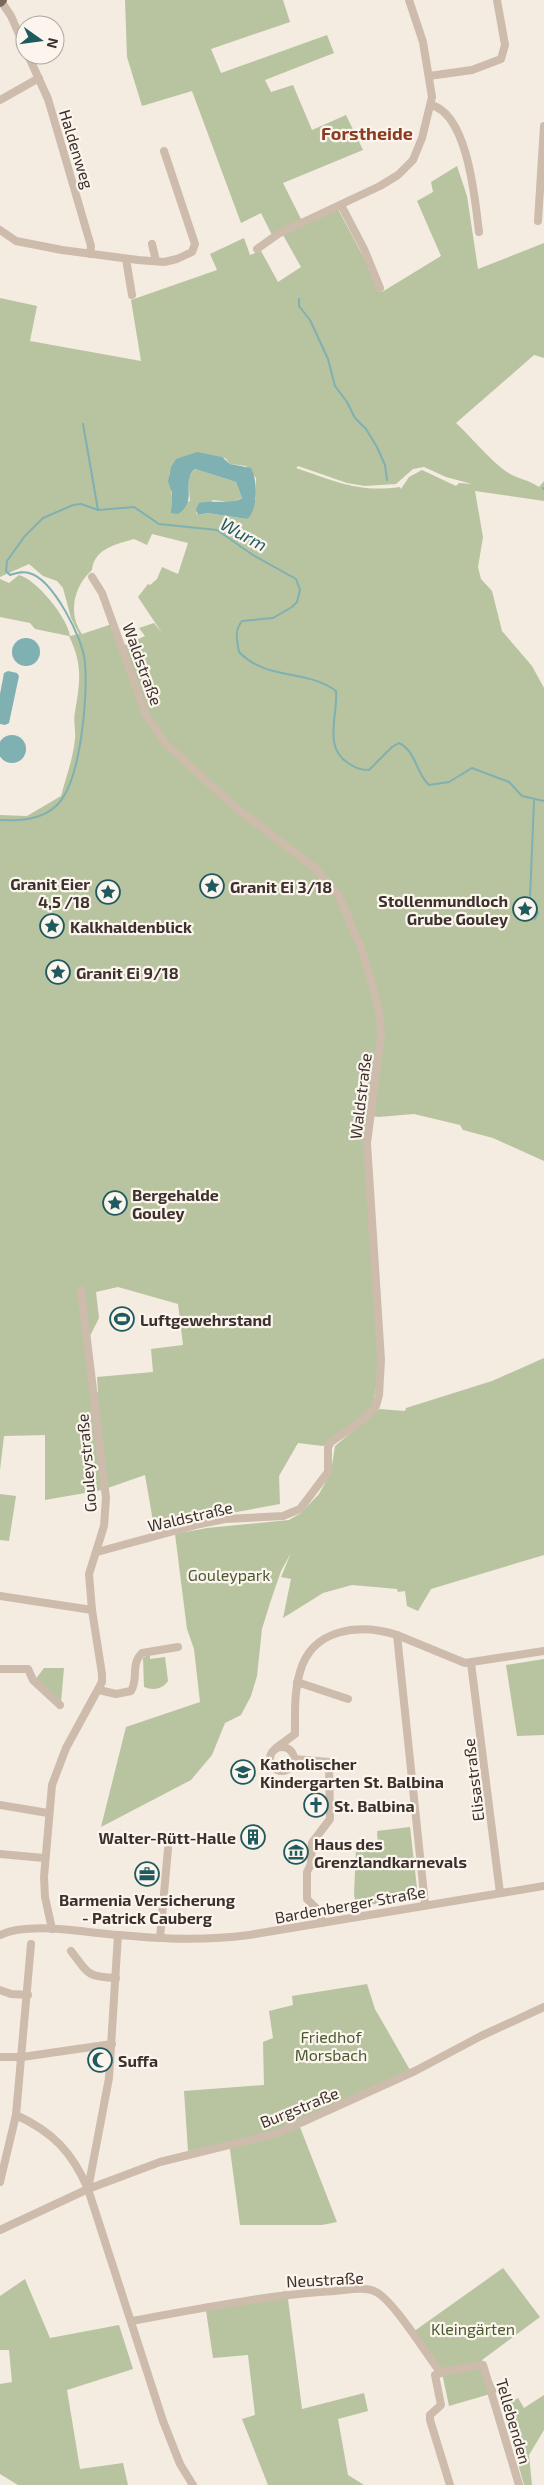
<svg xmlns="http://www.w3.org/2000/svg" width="544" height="2485" font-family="'Exo 2',sans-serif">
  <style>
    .green { fill: #b8c4a0; fill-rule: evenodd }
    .water { fill: #7fb0b2 }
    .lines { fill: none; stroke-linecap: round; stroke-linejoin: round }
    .stream { stroke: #7fb0b2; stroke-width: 2 }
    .minor { stroke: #cdbbac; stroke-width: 8 }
    .major { stroke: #7d675c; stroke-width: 10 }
    .labels { text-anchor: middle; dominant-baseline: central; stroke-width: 4.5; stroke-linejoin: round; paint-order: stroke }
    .street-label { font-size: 16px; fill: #3b302b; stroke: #fbf5ee }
    .poi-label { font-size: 16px; font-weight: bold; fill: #3b302b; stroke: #fbf5ee; text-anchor: start }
    .park-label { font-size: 16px; fill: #4a5a2e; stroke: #fbf5ee }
    .neighbourhood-label { font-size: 18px; font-weight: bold; fill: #8c3b22; stroke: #fbf5ee }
    .water-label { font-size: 18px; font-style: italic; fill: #1f5a5e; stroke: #fbf5ee }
  </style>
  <rect width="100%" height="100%" fill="#f4ebe1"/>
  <g class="green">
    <path d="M125 0H283L290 22 211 49 221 73 327 35 334 53 265 80 271 92 293 85 312 130 346 115 363 150 283 183 304 225 338 209 382 292 441 256 417 201 433 192 431 182 457 166 467 196 478 269 544 243V358L534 355 456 423C472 438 487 457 504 470 516 479 528 479 539 487L544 481V501L475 491 483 537 478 567 481 579 492 591 502 631 532 666 544 688V1161L493 1138 463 1130 460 1125 414 1114 378 1117 368 1115 364 1135 378 1337V1376L373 1404 364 1417 323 1446 298 1443 279 1476 280 1504 154 1527 145 1475 102 1490 45 1500V1435L4 1436 0 1470V815L27 816 61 796C66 777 73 759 75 739 76 730 73 721 75 712 80 682 83 665 69 636L35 629 30 623 0 617V579L9 583 19 575C36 579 68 618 70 636L79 634 71 618 63 588 57 581 43 576 29 564 0 577V298L37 306 30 341 141 361 131 300 217 270 210 254 244 238 250 255 261 251 278 282 301 267 283 235H272L261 213 241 223 192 91 142 106 127 57ZM225 458 230 464 246 466 256 478V498L247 519 207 513 198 515 196 513 213 500 231 502 242 498 236 482 195 469 188 478 190 501 171 507 172 497 169 473ZM298 466 347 483 365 486 396 484 413 469 424 467 446 477 472 484 459 483 456 486 422 470 409 477 401 489 400 487C358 493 335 481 296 468ZM152 534 188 543 178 574 162 567 157 579 150 585 148 584 138 597 162 633 154 623 139 628 145 636 123 646 146 713 168 744 145 715 112 624 82 634C68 614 73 587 92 570 94 549 116 544 134 539L147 545ZM118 1287 178 1304 183 1345 151 1349 153 1372 97 1377 98 1392H90L89 1338 99 1318 96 1292Z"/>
    <path d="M544 1358V1555L431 1589 418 1611 407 1606 405 1591 398 1592 397 1589 352 1585 323 1593 283 1618 291 1579 281 1577 291 1553 281 1571 270 1603 262 1629 257 1676 251 1696 241 1715 225 1723 212 1755 191 1780 101 1827 126 1727 200 1702 194 1649 187 1629 175 1534 207 1528 289 1520 301 1513 319 1494 331 1472 335 1446 379 1409 405 1411 406 1408 492 1381Z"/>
    <path d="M0 1494 16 1496 9 1541 0 1540Z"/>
    <path d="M150 1654V1659L165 1657 168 1681C163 1689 153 1691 144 1687L143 1658Z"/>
    <path d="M544 1659V1735L517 1736 506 1665Z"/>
    <path d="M44 1668H64L61 1702 35 1680Z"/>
    <path d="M410 1827 418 1897 356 1907 354 1894 356 1849 378 1847 377 1831Z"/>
    <path d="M367 1984 375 2009 410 2070 298 2122 337 2222 322 2225H240L229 2142 188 2151 184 2091 264 2085 263 2042 273 2038 269 2011 293 2005 292 1996Z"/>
    <path d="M503 2268 540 2317 482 2360 497 2392 449 2406 442 2373 413 2332Z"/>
    <path d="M25 2279 50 2338 119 2325 133 2369 67 2390 80 2469 123 2463 128 2485H18L0 2474V2384L12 2382 9 2350H0V2296Z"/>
    <path d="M287 2291 302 2409 364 2393 368 2411 338 2419 348 2475 364 2485H268L242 2419 255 2415 248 2355 213 2358 205 2304Z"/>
    <path d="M544 2395V2430L529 2455 532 2485H524L502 2407 518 2398 524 2408Z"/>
  </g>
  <g class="water">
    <path d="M197 452 222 457 230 464 251 468C258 480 258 511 247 519L207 513 198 515 196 509 199 503C211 500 234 504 242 498L236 482 195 469C180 482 199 500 178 514L171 513 172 493 168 481 171 467 176 459Z"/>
    <circle cx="26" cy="652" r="14"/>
    <path d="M8 671 17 673 19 676 9 723 5 725 0 724V694L4 673Z"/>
    <circle cx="12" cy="749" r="14"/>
  </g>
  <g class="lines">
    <g class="stream">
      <path d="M299 299V306L310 320 328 359 335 386 347 402 355 418 366 429 377 447 385 465 387 480"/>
      <path d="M83 424 98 510"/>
      <path d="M543 488 544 489"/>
      <path d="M0 820C20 821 42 820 57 805 81 782 88 696 85 663 84 640 53 579 29 573 22 571 17 573 10 575L6 571 7 561 24 537 43 518 73 505 81 504 98 510 134 507 159 524 217 530 253 555 296 579 300 590 297 602 292 607 273 618 242 621C234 631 237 640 239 652 267 681 307 669 336 691 338 716 323 747 348 763 356 768 360 770 369 770L392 747 399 743C417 752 415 772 429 785L449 782 472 768 509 782 522 796 544 801"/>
      <path d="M530 898 534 801"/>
      <path d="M534 905 538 913 535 919"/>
    </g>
    <g class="minor">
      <path d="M1 1 11 16 25 48"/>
      <path d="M28 55 48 99 91 246 90 254"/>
      <path d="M429 76 472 70 501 59 505 45 497 0"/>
      <path d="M0 100 39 78"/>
      <path d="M431 105C468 114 475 200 479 232"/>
      <path d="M341 205 364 249 380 288"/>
      <path d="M538 221 544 126"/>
      <path d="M0 230 16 241 62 250 138 260 164 262 177 259 192 252 195 244 164 151"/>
      <path d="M152 244 156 261"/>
      <path d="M257 249 278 234 380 186 398 175 413 160 422 138 432 97 423 42 409 0"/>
      <path d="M126 259 132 295"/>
      <path d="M92 577 102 593 146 715 166 744 235 807 315 868 339 896 362 950 374 991 380 1017 381 1035 367 1143 381 1360 379 1395 376 1406 364 1419 331 1442 328 1447V1472L300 1509 283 1516 225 1519 200 1524 97 1552"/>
      <path d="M0 1596 92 1610"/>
      <path d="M471 1663 500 1893"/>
      <path d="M0 1669H28L33 1680 60 1705"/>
      <path d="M297 1682 348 1699"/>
      <path d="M99 1690 116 1694 131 1691C139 1678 130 1665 142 1653L178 1647"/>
      <circle cx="282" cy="1759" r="12"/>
      <path d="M276 1748 295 1734C295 1714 294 1692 300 1672 312 1628 360 1623 397 1635"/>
      <path d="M294 1759 329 1762 330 1819 312 1843 311 1864 307 1872V1899L320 1912 322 1923"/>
      <path d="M0 1805 48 1813"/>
      <path d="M0 1854 44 1858"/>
      <path d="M425 1904 397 1635 465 1663 544 1651"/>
      <path d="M52 1929 45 1897 44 1877 52 1785 66 1748 102 1682V1674L92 1610 89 1574 104 1526 106 1498 81 1290"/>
      <path d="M0 1935C31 1921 85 1933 119 1935 165 1939 203 1941 249 1935L544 1886"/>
      <path d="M118 1935 109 2078 88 2189 163 2421 180 2464 193 2485"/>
      <path d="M160 1938 168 1849"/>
      <path d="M71 1951C88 1973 86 1977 116 1978"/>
      <path d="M0 1990 11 1994 28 1995"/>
      <path d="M0 2057H22L112 2044"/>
      <path d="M16 2115C53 2132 72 2152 88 2189"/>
      <path d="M0 2182 16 2115 31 1944"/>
      <path d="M0 2230 88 2189 160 2162 278 2133 415 2071 481 2036 544 2007"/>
      <path d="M131 2321C199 2309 265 2295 335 2291 347 2290 365 2286 376 2292 393 2300 427 2355 440 2372L483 2365 519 2485"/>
      <path d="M442 2373 435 2375 441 2405 430 2415V2420L450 2485"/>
    </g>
    <path class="major" d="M0 2 2 0"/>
  </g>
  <defs>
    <g id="sight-ring" transform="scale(1.25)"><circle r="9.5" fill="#fbf5ee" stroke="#1f5a5e" stroke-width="1.5"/><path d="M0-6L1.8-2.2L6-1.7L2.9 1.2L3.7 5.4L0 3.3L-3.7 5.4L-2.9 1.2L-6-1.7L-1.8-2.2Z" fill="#1f5a5e"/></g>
    <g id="stadium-ring" transform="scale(1.25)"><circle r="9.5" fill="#fbf5ee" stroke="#1f5a5e" stroke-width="1.5"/><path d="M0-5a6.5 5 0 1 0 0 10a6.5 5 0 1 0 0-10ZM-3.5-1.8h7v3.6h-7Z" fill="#1f5a5e"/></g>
    <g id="school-ring" transform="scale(1.25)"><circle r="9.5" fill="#fbf5ee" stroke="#1f5a5e" stroke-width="1.5"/><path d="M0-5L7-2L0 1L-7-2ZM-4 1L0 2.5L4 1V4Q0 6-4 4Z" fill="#1f5a5e"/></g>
    <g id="church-ring" transform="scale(1.25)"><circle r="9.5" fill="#fbf5ee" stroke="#1f5a5e" stroke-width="1.5"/><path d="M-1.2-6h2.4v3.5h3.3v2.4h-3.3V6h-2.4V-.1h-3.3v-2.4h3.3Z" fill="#1f5a5e"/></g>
    <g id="building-ring" transform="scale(1.25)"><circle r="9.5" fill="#fbf5ee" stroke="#1f5a5e" stroke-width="1.5"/><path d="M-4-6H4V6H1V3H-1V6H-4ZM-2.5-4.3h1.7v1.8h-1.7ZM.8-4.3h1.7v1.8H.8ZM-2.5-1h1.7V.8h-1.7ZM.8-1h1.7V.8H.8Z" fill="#1f5a5e"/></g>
    <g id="museum-ring" transform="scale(1.25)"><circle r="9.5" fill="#fbf5ee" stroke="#1f5a5e" stroke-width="1.5"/><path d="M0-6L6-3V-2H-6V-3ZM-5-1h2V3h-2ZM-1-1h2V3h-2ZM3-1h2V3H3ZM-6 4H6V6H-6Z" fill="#1f5a5e"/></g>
    <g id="office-ring" transform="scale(1.25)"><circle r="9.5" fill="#fbf5ee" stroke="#1f5a5e" stroke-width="1.5"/><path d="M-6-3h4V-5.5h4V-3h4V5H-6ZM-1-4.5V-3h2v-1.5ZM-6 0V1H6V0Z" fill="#1f5a5e"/></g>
    <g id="mosque-ring" transform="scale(1.25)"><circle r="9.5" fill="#fbf5ee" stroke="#1f5a5e" stroke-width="1.5"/><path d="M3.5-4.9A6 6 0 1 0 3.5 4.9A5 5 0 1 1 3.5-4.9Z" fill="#1f5a5e"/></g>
  </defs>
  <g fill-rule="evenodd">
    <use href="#sight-ring" x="212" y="886"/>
    <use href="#sight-ring" x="108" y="892"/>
    <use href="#sight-ring" x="525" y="909"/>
    <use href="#sight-ring" x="52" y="926"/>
    <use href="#sight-ring" x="58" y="972"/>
    <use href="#sight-ring" x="115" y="1203"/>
    <use href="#stadium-ring" x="122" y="1319"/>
    <use href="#school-ring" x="243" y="1772"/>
    <use href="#church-ring" x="316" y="1805"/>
    <use href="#building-ring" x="253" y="1837"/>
    <use href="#museum-ring" x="296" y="1852"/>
    <use href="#office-ring" x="147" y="1874"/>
    <use href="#mosque-ring" x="100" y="2060"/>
  </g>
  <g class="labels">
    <g class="street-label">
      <text transform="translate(77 149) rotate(73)">Haldenweg</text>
      <text transform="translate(143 664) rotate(70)">Waldstraße</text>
      <text transform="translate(360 1096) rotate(-83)">Waldstraße</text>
      <text transform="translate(86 1463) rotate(-95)">Gouleystraße</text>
      <text transform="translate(190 1516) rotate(-13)">Waldstraße</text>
      <text transform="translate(473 1780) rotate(-97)">Elisastraße</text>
      <text transform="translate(350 1904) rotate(-10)">Bardenberger Straße</text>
      <text transform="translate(299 2107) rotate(-22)">Burgstraße</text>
      <text transform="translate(325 2279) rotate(-3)">Neustraße</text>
      <text transform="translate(514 2421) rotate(74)">Tellebenden</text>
    </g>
    <g class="poi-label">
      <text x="90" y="883" text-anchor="end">Granit Eier<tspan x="90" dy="18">4,5 /18</tspan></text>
      <text x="230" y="886">Granit Ei 3/18</text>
      <text x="508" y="900" text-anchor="end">Stollenmundloch<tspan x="508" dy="18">Grube Gouley</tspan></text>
      <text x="70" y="926">Kalkhaldenblick</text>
      <text x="76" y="972">Granit Ei 9/18</text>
      <text x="132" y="1194">Bergehalde<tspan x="132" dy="18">Gouley</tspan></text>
      <text x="140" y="1319">Luftgewehrstand</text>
      <text x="260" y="1763">Katholischer<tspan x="260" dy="18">Kindergarten St. Balbina</tspan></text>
      <text x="334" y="1805">St. Balbina</text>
      <text x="236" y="1837" text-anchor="end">Walter-Rütt-Halle</text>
      <text x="314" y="1843">Haus des<tspan x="314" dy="18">Grenzlandkarnevals</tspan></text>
      <text x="147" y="1899" text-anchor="middle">Barmenia Versicherung<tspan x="147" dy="18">- Patrick Cauberg</tspan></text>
      <text x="118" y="2060">Suffa</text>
    </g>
    <g class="park-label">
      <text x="229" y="1574">Gouleypark</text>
      <text x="331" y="2036">Friedhof<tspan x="331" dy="18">Morsbach</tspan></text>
      <text x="473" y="2328">Kleingärten</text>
    </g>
    <g class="neighbourhood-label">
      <text x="367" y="133">Forstheide</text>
    </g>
    <g class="water-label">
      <text transform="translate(244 534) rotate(29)">Wurm</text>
    </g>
  </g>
  <g transform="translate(40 40) rotate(104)"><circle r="24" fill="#fbf5ee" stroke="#aea6a0"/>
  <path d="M0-4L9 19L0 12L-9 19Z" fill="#1f5a5e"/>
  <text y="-8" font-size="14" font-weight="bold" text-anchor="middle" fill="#3b302b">N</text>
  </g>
</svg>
